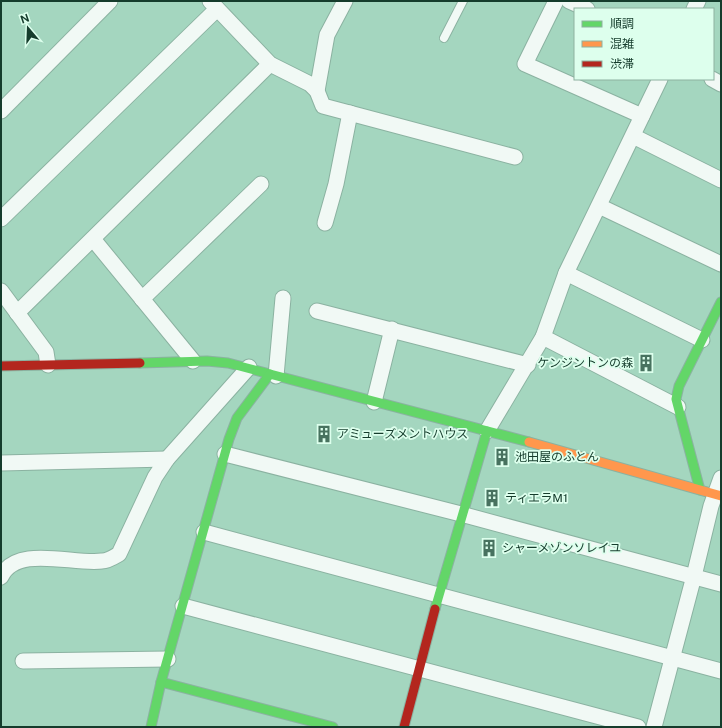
<svg xmlns="http://www.w3.org/2000/svg" width="722" height="728" font-family="'Public Sans','Noto Sans JP',sans-serif">
  <style>
    .lines { fill: none; stroke-linecap: round; stroke-linejoin: round }
    .lane-casing { stroke: #8bb2a1; stroke-width: 10 }
    .street-casing { stroke: #8bb2a1; stroke-width: 17 }
    .fast-casing { stroke: #8bb2a1; stroke-width: 11 }
    .slow-casing { stroke: #8bb2a1; stroke-width: 11 }
    .jam-casing { stroke: #8bb2a1; stroke-width: 11 }
    .lane { stroke: #f1f9f5; stroke-width: 8 }
    .street { stroke: #f1f9f5; stroke-width: 15 }
    .fast { stroke: #63d668; stroke-width: 9 }
    .slow { stroke: #ff974d; stroke-width: 9 }
    .jam { stroke: #b3261e; stroke-width: 9 }
    .labels { text-anchor: middle; dominant-baseline: central; stroke-width: 3.5; stroke-linejoin: round; paint-order: stroke }
    .poi-label { font-size: 12px; fill: #153c2c; stroke: #ddffed; text-anchor: start }
  </style>
  <rect width="100%" height="100%" fill="#a4d6bf"/>
  <g class="lines">
    <g class="lane-casing">
      <path id="lane" d="M444 38 463 1"/>
    </g>
    <g class="street-casing">
      <g id="street">
        <path d="M210 1 270 64 310 84 317 91 323 106 515 157"/>
        <path d="M556 1 525 64 642 116"/>
        <path d="M569 1 587 9"/>
        <path d="M694 9 698 1"/>
        <path d="M712 79 721 84"/>
        <path d="M317 91 327 35 345 1"/>
        <path d="M1 111 110 1"/>
        <path d="M633 136 721 180"/>
        <path d="M599 206 721 264"/>
        <path d="M1 219 217 9"/>
        <path d="M325 223 336 184 350 113"/>
        <path d="M93 239 193 361"/>
        <path d="M566 273 702 340"/>
        <path d="M1 291 46 352 48 365"/>
        <path d="M142 299 261 184"/>
        <path d="M317 311 528 365"/>
        <path d="M17 313 270 64"/>
        <path d="M543 337 678 407"/>
        <path d="M276 376 283 298"/>
        <path d="M374 402 392 329"/>
        <path d="M487 431 543 337 566 273 660 79"/>
        <path d="M225 454 461 514 721 584"/>
        <path d="M1 463 167 459"/>
        <path d="M204 532 721 671"/>
        <path d="M1 577C16 544 73 565 102 561 108 561 114 557 119 554L155 477 167 459 249 367"/>
        <path d="M183 606 638 727"/>
        <path d="M23 661 168 659"/>
        <path d="M654 727 694 576 711 506 721 478"/>
      </g>
    </g>
    <g class="fast-casing">
      <g id="fast">
        <path d="M140 363 207 361 228 363 529 442"/>
        <path d="M700 490 676 399 679 386 721 302"/>
        <path d="M435 609 487 431"/>
        <path d="M161 682 333 727"/>
        <path d="M151 727 161 682 229 439 237 418 270 374"/>
      </g>
    </g>
    <g class="slow-casing">
      <path id="slow" d="M529 442 721 496"/>
    </g>
    <g class="jam-casing">
      <g id="jam">
        <path d="M1 366 140 363"/>
        <path d="M404 727 435 609"/>
      </g>
    </g>
    <use href="#lane" class="lane"/>
    <use href="#street" class="street"/>
    <use href="#fast" class="fast"/>
    <use href="#slow" class="slow"/>
    <use href="#jam" class="jam"/>
  </g>
  <defs>
    <g id="building-bare" transform="scale(1.38)"><path d="M-4-6H4V6H1V3H-1V6H-4ZM-2.5-4.3h1.7v1.8h-1.7ZM.8-4.3h1.7v1.8H.8ZM-2.5-1h1.7V.8h-1.7ZM.8-1h1.7V.8H.8Z" fill="#47725f" stroke="#ddffed" stroke-width="2.5" paint-order="stroke"/></g>
  </defs>
  <g fill-rule="evenodd">
    <use href="#building-bare" x="646" y="363"/>
    <use href="#building-bare" x="324" y="434"/>
    <use href="#building-bare" x="502" y="457"/>
    <use href="#building-bare" x="492" y="498"/>
    <use href="#building-bare" x="489" y="548"/>
  </g>
  <g class="labels">
    <g class="poi-label">
      <text x="633" y="363" text-anchor="end">ケンジントンの森</text>
      <text x="337" y="434">アミューズメントハウス</text>
      <text x="515" y="457">池田屋のふとん</text>
      <text x="505" y="498">ティエラM1</text>
      <text x="502" y="548">シャーメゾンソレイユ</text>
    </g>
  </g>
  <rect width="722" height="728" fill="none" stroke="#153c2c" stroke-width="4"/>
  <rect x="574" y="8" width="140" height="72" fill="#ddffed" stroke="#8db1a0"/>
  <rect x="582" y="21" width="20" height="6" fill="#63d668" stroke="#8db1a0"/>
  <text x="610" y="28" font-size="12" fill="#153c2c">順調</text>
  <rect x="582" y="41" width="20" height="6" fill="#ff974d" stroke="#8db1a0"/>
  <text x="610" y="48" font-size="12" fill="#153c2c">混雑</text>
  <rect x="582" y="61" width="20" height="6" fill="#b3261e" stroke="#8db1a0"/>
  <text x="610" y="68" font-size="12" fill="#153c2c">渋滞</text>
  <g transform="translate(28 28) rotate(341)" stroke="#ddffed" stroke-width="3" paint-order="stroke">
  <path d="M0-3L7 15L0 10L-7 15Z" fill="#153c2c"/>
  <text y="-6" font-size="11" font-weight="bold" text-anchor="middle" fill="#153c2c">N</text>
  </g>
</svg>
